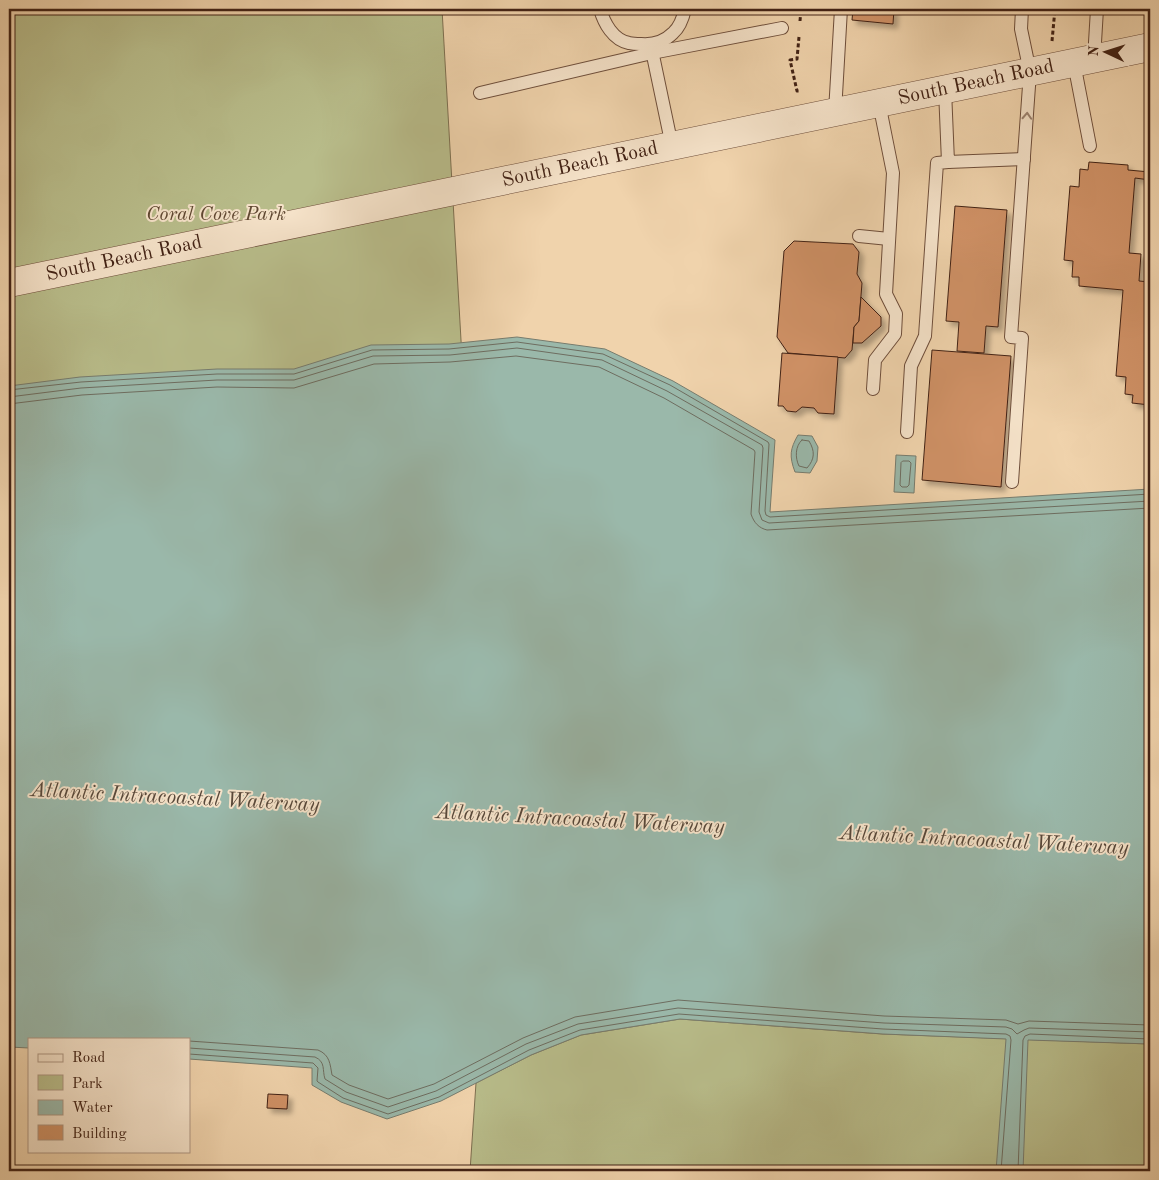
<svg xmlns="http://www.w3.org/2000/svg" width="1159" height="1180" font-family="'Old Standard TT',serif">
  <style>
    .green { fill: #b8bc8a; stroke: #7d6f50 }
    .water { fill: #9ab8aa; stroke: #777c6e }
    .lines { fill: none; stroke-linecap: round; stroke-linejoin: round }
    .shore { stroke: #6e6d60; stroke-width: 1 }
    .building { fill: #cf9166; stroke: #422215; filter: url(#shadow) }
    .service-casing { stroke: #6e4e3b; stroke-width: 14 }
    .tertiary-casing { stroke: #6e4e3b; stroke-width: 29 }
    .path { stroke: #422215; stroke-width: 3; stroke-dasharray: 4 2.5; stroke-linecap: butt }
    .service { stroke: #f5e2c9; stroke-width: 12 }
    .tertiary { stroke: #f5e2c9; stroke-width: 28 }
    .oneway { stroke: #9c826f }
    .labels { text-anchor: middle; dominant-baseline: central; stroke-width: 4; stroke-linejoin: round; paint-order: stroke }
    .street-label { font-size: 20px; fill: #422215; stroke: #f5e2c9 }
    .park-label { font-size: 20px; font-style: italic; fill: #604832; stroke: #f5e2c9 }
    .water-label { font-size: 21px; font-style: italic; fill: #58483a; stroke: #f5e2c9 }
  </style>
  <defs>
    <filter id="shadow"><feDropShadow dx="4.5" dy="4.5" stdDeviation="2.5" flood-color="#0004"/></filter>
  </defs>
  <rect width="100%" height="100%" fill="#f0d3ac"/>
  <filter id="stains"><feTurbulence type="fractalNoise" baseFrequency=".004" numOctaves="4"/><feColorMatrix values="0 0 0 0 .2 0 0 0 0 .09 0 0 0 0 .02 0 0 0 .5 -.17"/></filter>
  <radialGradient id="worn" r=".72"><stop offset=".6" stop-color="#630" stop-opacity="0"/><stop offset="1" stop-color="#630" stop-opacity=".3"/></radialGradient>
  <g class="green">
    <path d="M9 9H442L463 375 9 465Z"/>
    <path d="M680 1019 883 1034 1150 1044V1171H470L476 1083 531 1055 581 1035Z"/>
  </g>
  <g class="water">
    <path d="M517 337 605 349 673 381 775 440 770 512 1150 489V1044L1028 1040 1023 1171H996L1006 1039 883 1034 680 1019 581 1035 531 1055 441 1101 387 1119 341 1102 312 1085V1068L189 1059V1039H29V1048L9 1047V386L80 377 217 369H294L371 345 449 344Z"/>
    <path d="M798 435 812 436 818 447 817 461 810 473 795 472C789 456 790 449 798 435Z"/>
    <path d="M896 455 916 456 914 493 894 492Z"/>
  </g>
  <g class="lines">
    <g class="shore">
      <path d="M9 390 81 382 217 374H294L372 350 449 349 517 342 603 354 670 385 768 442 769 444 765 511 766 515 770 517 1150 494"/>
      <path d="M9 397 81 388 217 380H294L373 356 450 355 517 348 602 360 667 391 762 445 763 448 759 512 762 520 769 523 1150 501"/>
      <path d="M9 404 82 395 217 387 294 388 374 364 450 362 516 356 599 367 664 398 754 450 755 452 751 514C754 523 759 528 767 530L1150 508"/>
      <path d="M802 440 809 441C815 451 815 459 807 468L799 466C795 458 795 446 802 440Z"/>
      <path d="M903 461H909L911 463 909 485 907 487H902L900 485 901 463Z"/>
      <path d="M189 1041 318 1050C330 1055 330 1064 332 1075L349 1085 388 1099 434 1084 523 1038 575 1017 678 1000 884 1016 1006 1020 1018 1024 1029 1021 1150 1025"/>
      <path d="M189 1048 315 1057C326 1062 322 1070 325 1079L346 1092 388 1107 436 1091 526 1044 578 1024 678 1008 884 1023 1006 1027 1012 1029 1017 1034 1024 1030 1029 1028 1150 1032"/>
      <path d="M189 1054 313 1063 318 1068 317 1081 318 1082 343 1098 388 1114 439 1097 529 1050 580 1030 679 1014 883 1029 1006 1034 1010 1036 1011 1040 1001 1171"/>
      <path d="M1018 1171 1023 1040 1025 1036 1030 1034 1150 1039"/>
    </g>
  </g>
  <g class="building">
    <path d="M853 9H894L893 24 852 20Z"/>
    <path d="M1089 162 1128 165V170L1150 172V180L1135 178 1129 253 1141 254 1139 281 1150 282V405L1132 403 1133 395 1125 394 1126 377 1116 376 1123 290 1079 286V277H1072L1073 261 1064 260 1070 186 1079 187 1080 169 1088 170Z"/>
    <path d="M955 206 1007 210 998 327 986 326 984 353 957 351 959 322 946 321Z"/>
    <path d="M794 241 853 244 859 252 857 274 862 283 859 321 854 327 852 350 845 358 788 353 777 337 784 251Z"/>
    <path d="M861 297 881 317V326L862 343H853L854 327 859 321Z"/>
    <path d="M932 350 1011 356 1001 487 922 480Z"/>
    <path d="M782 353 838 357 834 414 818 413 814 408 802 407 796 412 787 411 783 406H778Z"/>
    <path d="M268 1094 288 1095 287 1109 267 1108Z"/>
  </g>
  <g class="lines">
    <g class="service-casing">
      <g id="service">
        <path d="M600 9C604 23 613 40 629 43 633 44 637 44 641 44 653 45 664 42 673 33 680 27 683 18 685 9"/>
        <path d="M651 46 672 146"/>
        <path d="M1094 59 1097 9"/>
        <path d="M1074 63 1090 146"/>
        <path d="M945 90 948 162 1024 159"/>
        <path d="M480 93 652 53 782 28"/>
        <path d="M835 112 841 9"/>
        <path d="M859 236 889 239"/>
        <path d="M873 389 875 360 895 334 896 314 886 294 893 173 879 103"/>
        <path d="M907 432 911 366 925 336 937 163 948 162"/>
        <path d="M1012 482 1022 338 1011 337 1030 72 1021 29 1022 9"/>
      </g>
    </g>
    <g class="tertiary-casing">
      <path id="tertiary" d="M9 283 1150 47"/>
    </g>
    <g class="path">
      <path d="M800 21 801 9"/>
      <path d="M799 37 797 59 790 60 797 91H800"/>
      <path d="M1052 41 1055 9"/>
    </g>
    <use href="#service" class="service"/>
    <use href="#tertiary" class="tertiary"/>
  </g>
  <defs><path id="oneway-chevron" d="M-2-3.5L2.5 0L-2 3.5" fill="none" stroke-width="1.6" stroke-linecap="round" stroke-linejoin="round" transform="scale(1.25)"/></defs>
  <use class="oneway" href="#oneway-chevron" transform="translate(1027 116) rotate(-87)"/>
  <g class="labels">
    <g class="street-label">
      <text transform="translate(976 83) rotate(-12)">South Beach Road</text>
      <text transform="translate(580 165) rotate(-12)">South Beach Road</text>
      <text transform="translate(124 259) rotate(-12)">South Beach Road</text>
    </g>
    <g class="park-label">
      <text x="216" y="215">Coral Cove Park</text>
    </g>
    <g class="water-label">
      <text transform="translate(175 798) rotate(3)">Atlantic Intracoastal Waterway</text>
      <text transform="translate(580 820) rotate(3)">Atlantic Intracoastal Waterway</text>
      <text transform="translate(984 841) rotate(3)">Atlantic Intracoastal Waterway</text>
    </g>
  </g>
  <rect width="1159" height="1180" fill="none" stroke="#f0d3ac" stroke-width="30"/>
  <rect x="10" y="10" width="1139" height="1160" fill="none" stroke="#422215" stroke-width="2.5"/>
  <rect x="15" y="15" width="1129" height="1150" fill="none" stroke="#422215"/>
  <rect x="28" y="1038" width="162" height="115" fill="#f5e2c9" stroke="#ad9581"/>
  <rect x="38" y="1054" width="25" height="8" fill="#f5e2c9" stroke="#ad9581"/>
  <text x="72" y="1062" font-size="15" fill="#422215">Road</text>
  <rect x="38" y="1075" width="25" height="15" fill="#b8bc8a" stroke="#ad9581"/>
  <text x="72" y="1088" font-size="15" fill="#422215">Park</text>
  <rect x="38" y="1100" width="25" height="15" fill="#9ab8aa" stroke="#ad9581"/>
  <text x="72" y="1112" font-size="15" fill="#422215">Water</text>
  <rect x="38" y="1125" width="25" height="15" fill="#cf9166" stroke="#ad9581"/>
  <text x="72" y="1138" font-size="15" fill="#422215">Building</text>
  <g transform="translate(1106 52) rotate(274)" stroke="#f5e2c9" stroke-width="4" paint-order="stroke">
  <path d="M0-4L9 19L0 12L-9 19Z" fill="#422215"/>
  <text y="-8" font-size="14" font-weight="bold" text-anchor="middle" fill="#422215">N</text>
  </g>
  <rect width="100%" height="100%" filter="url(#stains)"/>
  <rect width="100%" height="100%" fill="url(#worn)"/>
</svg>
